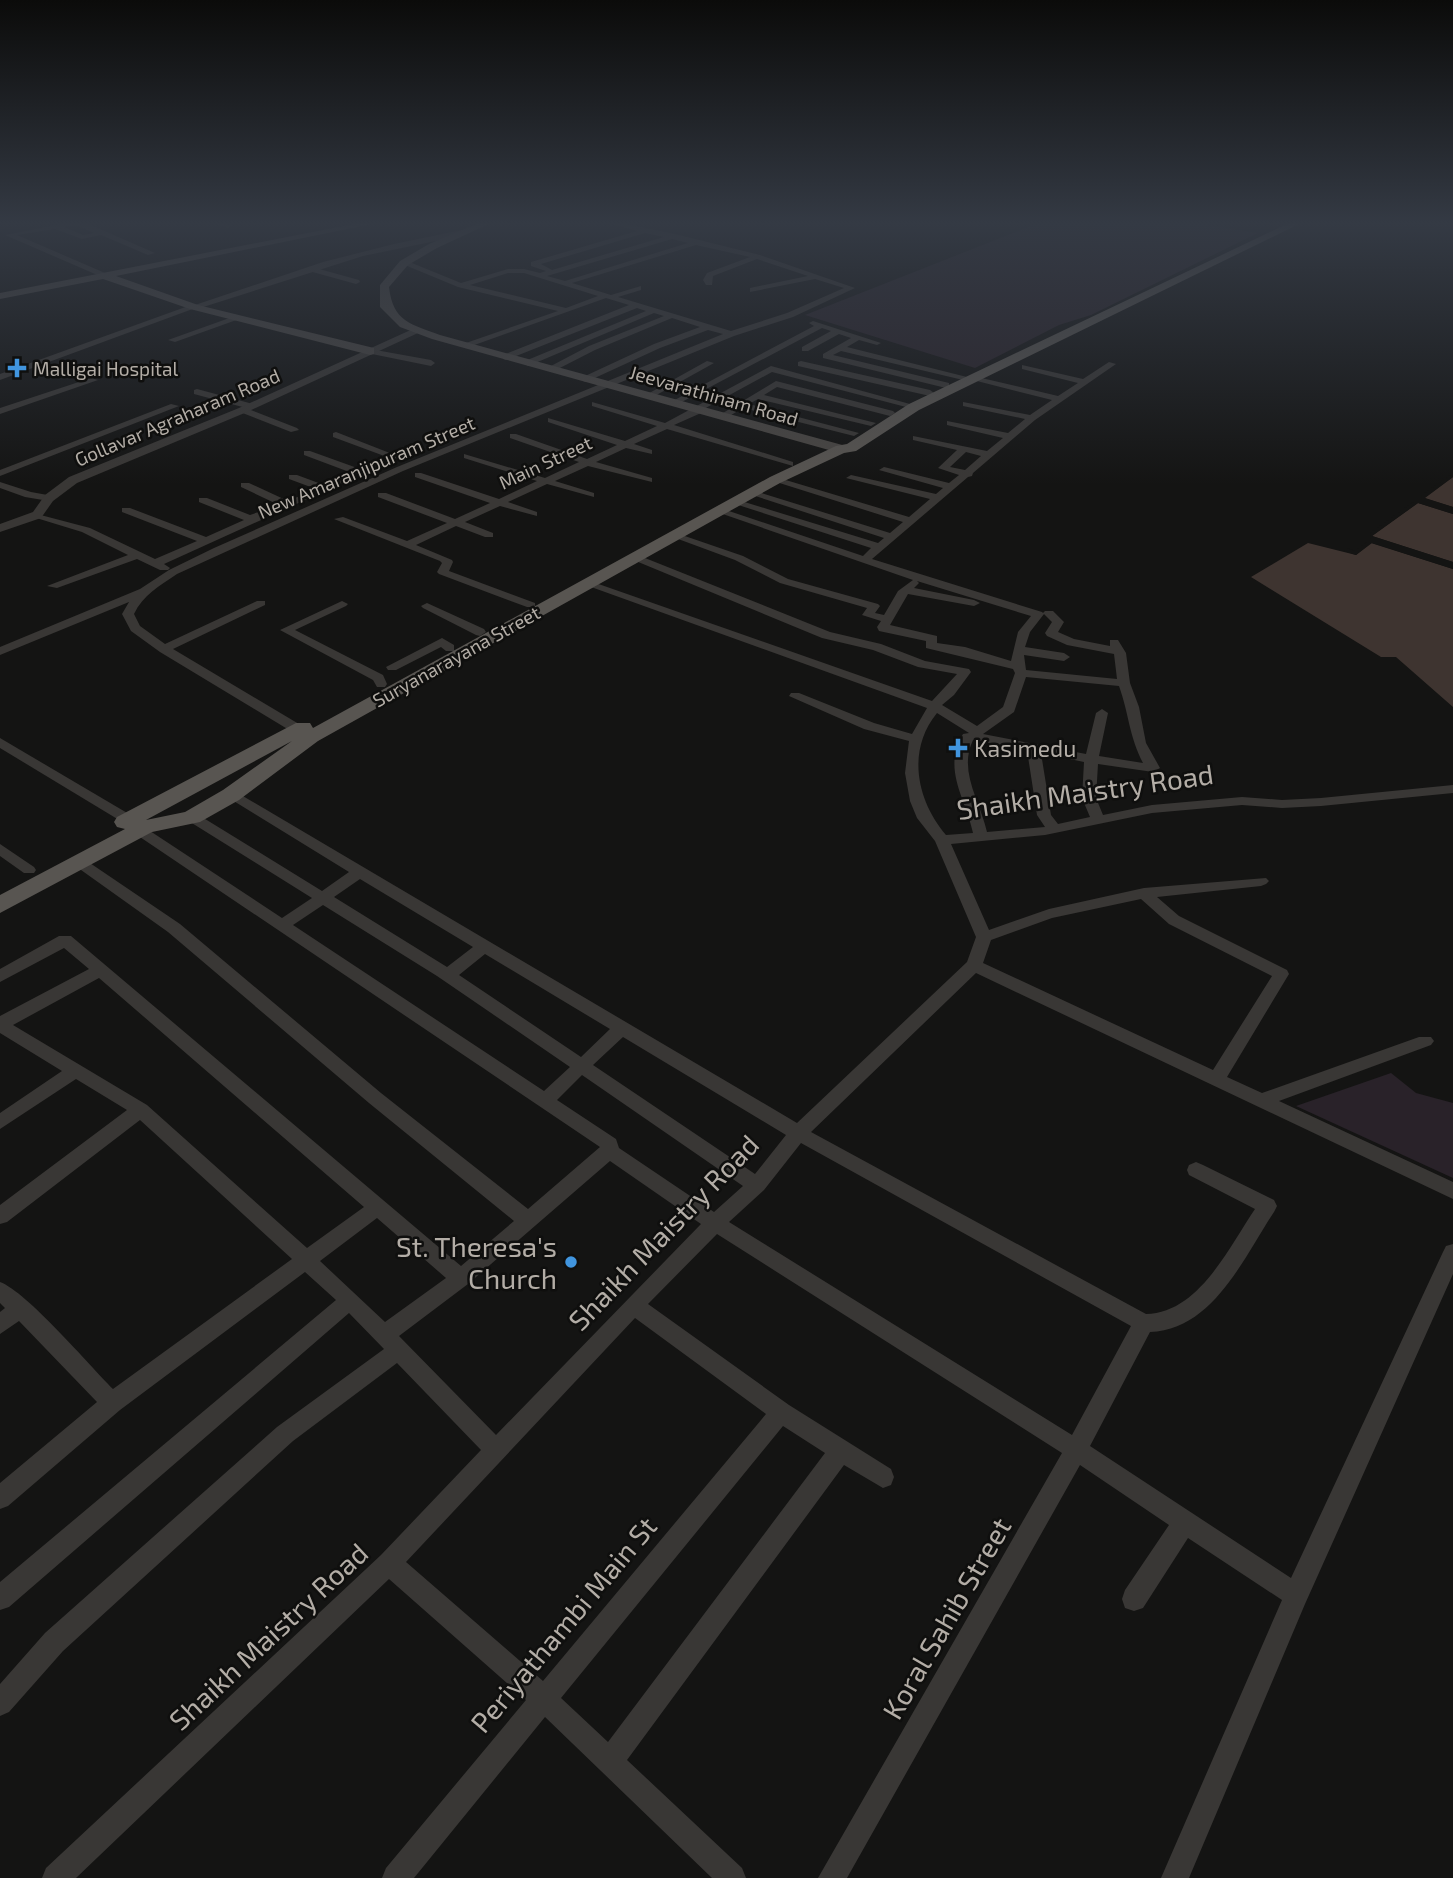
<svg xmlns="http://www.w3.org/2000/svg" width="1453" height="1878" font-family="'Exo 2',sans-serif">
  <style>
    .green { fill: #292229 }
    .water { fill: #3e3430 }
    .pier { fill: #141413 }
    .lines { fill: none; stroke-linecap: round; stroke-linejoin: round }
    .minor { fill: #393735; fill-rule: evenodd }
    .tertiary { fill: #393735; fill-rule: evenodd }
    .secondary { fill: #494643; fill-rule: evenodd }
    .primary { fill: #585551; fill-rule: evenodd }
    .poi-dot { fill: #4195de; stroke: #0f0f0e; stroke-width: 2.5 }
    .labels { text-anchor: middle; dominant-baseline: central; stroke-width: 5; stroke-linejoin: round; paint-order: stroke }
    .far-poi-label { font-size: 19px; fill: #b3ada6; stroke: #0f0f0e; text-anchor: start }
    .far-street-label { font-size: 19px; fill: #b3ada6; stroke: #0f0f0e }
    .poi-label { font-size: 23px; fill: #b3ada6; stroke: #0f0f0e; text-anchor: start }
    .near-street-label { font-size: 28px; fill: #b3ada6; stroke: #0f0f0e }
    .near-poi-label { font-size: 28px; fill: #b3ada6; stroke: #0f0f0e; text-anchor: end }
  </style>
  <rect width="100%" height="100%" fill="#141413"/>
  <g class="green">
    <path d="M1041 222H1189L1258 233 1091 315 1059 325 975 368 805 315Z"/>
    <path d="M1391 1073 1416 1093 1453 1103V1178L1296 1106Z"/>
  </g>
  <g class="water">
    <path d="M1453 477V507L1424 498Z"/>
    <path d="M1418 503 1453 514V562L1372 536Z"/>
    <path d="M1308 543 1356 555 1371 543 1453 569V707L1396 657H1381L1251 577Z"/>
  </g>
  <path class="pier" d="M1453 473V477L1425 498 1453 507V514L1418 503 1372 536 1453 562V569L1372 543 1356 555 1344 551 1347 548 1355 551 1371 539 1370 533 1416 500H1421L1422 495Z"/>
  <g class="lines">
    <g class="minor">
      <path d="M71 222H84L155 253 148 255 101 235 82 239 55 229 17 235 105 273 102 277 5 235ZM76 225 94 233 83 235 64 227Z"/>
      <path d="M212 222H221L231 226 228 228Z"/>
      <path d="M606 222H616L675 234 760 255 855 288 793 317 734 336 403 471 177 574C159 586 143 595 134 614L140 626 165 644 257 601H265V605L173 649 314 733V739H304L160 652 131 631 122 614 129 602 0 655V647L140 589 169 570 214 548 397 467 723 334 708 330 660 348 586 382 583 381V377L654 344 700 327 672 318 595 350 552 372 549 371V367L589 346 664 316 654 313 528 366 524 363 525 361 646 311 637 308 506 360 503 359V355L629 305 606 298 466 348 462 346 463 344 558 311 458 287 400 263 407 261 461 283 508 269H524L540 273 546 271 531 266V262L637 231ZM645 233 664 237 552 270 541 264ZM672 239 688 243 565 281 547 276ZM696 245 750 257 707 273 703 280 706 285H712L713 276 757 259 808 276 750 288V292L815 279 844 288 787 313 731 331 618 297 641 290V286L611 295 572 283ZM508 273H524L598 296 566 308 470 285Z"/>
      <path d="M312 267 359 280 360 282 356 284 309 271Z"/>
      <path d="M191 305 198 307 0 380V374Z"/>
      <path d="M235 316 242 318 175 342 168 340Z"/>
      <path d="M813 321 881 343 877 345 859 340 847 347 967 377 963 380 841 351 833 355 949 383V387L946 388 823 358V354L851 338 839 334 808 351H802V347L831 331 822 328 676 405 669 403 814 326 809 323Z"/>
      <path d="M370 349 431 360 435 363 431 366 367 353 366 351Z"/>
      <path d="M707 361 714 363 651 398 644 396Z"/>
      <path d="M801 361 930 390 934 393 930 396 798 366V362Z"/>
      <path d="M1109 362 1116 364 1035 420 973 473 972 476 968 477 872 559 1042 612 1044 614 1030 632 1025 647 1064 653 1070 657 1064 661 1024 655 1026 670 1117 679 1114 654 1067 645 1047 636 1045 633 1052 622 1043 613 1045 611H1053L1064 622 1058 632 1074 639 1110 646V640H1118L1126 653 1130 683 1139 707 1146 743 1160 768 1153 772 1098 764 1096 798 1103 815 1152 805 1242 797 1282 800 1321 798 1453 785V793L1321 806 1282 808 1242 805 1152 813 1045 835 951 844 989 930 1049 909 1144 888 1266 878 1269 881 1266 884 1261 886 1157 897 1179 916 1287 970 1289 974 1227 1077 1262 1093 1419 1037H1431L1434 1041 1431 1045 1279 1101 1453 1182V1199L976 973 811 1132 1146 1314C1199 1313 1229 1247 1255 1209L1189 1175 1187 1170 1189 1165 1196 1162 1203 1165 1274 1200 1277 1206 1274 1212C1244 1257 1213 1330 1150 1332L1090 1446 1291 1578 1443 1252 1446 1246 1453 1244V1274L1305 1604 1189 1878H1161L1282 1600 1188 1538 1143 1608 1134 1611 1125 1608 1122 1599 1125 1590 1169 1525 1080 1465 847 1878H818L1062 1453 717 1234 648 1304 789 1405 891 1469 894 1477 891 1485 883 1488 844 1465 627 1760 742 1868 746 1878H712L545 1717 414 1878H382L386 1868 526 1700 389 1579 76 1878H42L46 1868 381 1555 481 1450 397 1363 293 1441 63 1651 9 1712 0 1716V1684L45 1633 277 1427 384 1349 349 1313 9 1607 0 1610V1582L336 1300 305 1272 120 1410 8 1506 0 1509V1483L97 1402 19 1321 0 1334V1312L5 1308 0 1303V1282C27 1292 90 1366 113 1389L292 1259 140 1120 7 1222 0 1224V1205L127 1110 76 1079 0 1129V1113L62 1071 0 1033V1016L89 969 64 948 0 982V969L59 936H71L461 1266 514 1221 369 1103 168 932 74 865 72 862 74 859H84L180 924 381 1093 528 1209 600 1147 134 833 132 830 134 827H144L282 918 312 898 187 820 185 817 187 814H197L322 891 349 872 224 795 231 791 236 792 797 1123 967 962 976 937 935 841 917 818 910 801 905 773 909 741 864 729 789 696 791 693H799L874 723 912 734 927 708 580 583 590 581 932 701 957 674 918 667 873 650 822 638 631 559V555L635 554 830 632 881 644 925 661 969 669 971 672 954 695 942 705 977 726 1003 707 1015 673 1013 669 926 648V641L879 631 877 627 881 621 862 615 867 608 780 583 735 560 670 536 679 534 743 556 788 579 878 604 880 606 875 613 884 615 898 591 913 580 714 511 723 509 863 556 871 548 729 502 738 500 878 543 884 538 746 493 755 491 890 533 903 522 770 480 779 478 909 517 930 499 846 478 851 475 936 494 943 488 879 470 884 467 949 483 959 475 938 468 957 450 913 440V436L987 451 1003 438 947 425V421L1008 433 1025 419 963 406V402L1030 415 1052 400 973 380V376L1058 396 1078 383 1022 369V365L1083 379ZM966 452 981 456 965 470 950 467ZM917 581 1031 616 1018 632 1011 661 965 647 937 643V636L890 625 908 594 974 606 980 603 974 600 914 588 919 583ZM1026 677 1119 686C1129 714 1129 736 1143 763L1099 756 1108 713 1102 709 1096 713 1086 754 983 734 1014 712ZM937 713 969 733 963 734C942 769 965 797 973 833L946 835C917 801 906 751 937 713ZM973 740 1027 750 1037 815 1045 827 987 832C980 801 958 771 973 740ZM1041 753 1084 762 1082 798 1090 817 1058 824 1051 815ZM360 879 473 947 447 967 334 897ZM1141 899 1169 924 1272 976 1213 1070 983 963 991 940 1052 918ZM323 905 437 976 570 1067 544 1091 293 925ZM485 954 610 1029 581 1057 459 975ZM99 978 364 1207 307 1248 147 1105 13 1025ZM623 1037 786 1135 755 1174 593 1065ZM582 1075 743 1186 714 1212 619 1148 616 1139 557 1100ZM801 1143 1131 1326 1072 1435 729 1222 764 1190ZM610 1161 701 1224 496 1435 399 1336 468 1284ZM377 1218 446 1278 385 1322 320 1261ZM635 1318 766 1414 543 1681 406 1562ZM783 1426 825 1453 608 1742 561 1698Z"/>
      <path d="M771 366 910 404 906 407 772 372 702 410 701 413 674 425 793 462V466L667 429 634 444 652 450V454L626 448 596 462 652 478V482L588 466 555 481 594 493V497L547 484 508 502 537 512V516L500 506 465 522 493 533V537H485L456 526 416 545 452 560 453 562 449 571 535 603V607H527L439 574 437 572 442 563 440 561 334 519 343 517 407 541 447 523 378 497V493H386L455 519 490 503 415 477V473H421L499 499 537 481 464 458V454L545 478 579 462 510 438V434H516L587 459 617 445 548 422V418L625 441 657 426 592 406V402L665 423Z"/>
      <path d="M91 378 98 380 0 414V408Z"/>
      <path d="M776 381 893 411 895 413 890 416 777 387 764 395 876 423 871 426 758 399 749 404 859 433 854 436 743 408 726 418 718 416Z"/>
      <path d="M197 389 253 404 255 406 250 409 194 394V390Z"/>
      <path d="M171 404 179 406 0 476V470Z"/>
      <path d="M243 407 297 428 299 430 291 432 240 412V408Z"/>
      <path d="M336 432 400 457 164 564 170 568 168 570H160L137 559 57 588 47 586 128 555 82 532 33 517V513L90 528 155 559 197 541 122 512V508H130L206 537 244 520 199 502V498H207L250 515 279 505 241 487V483H249L288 501 316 489 289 479V475H297L324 485 352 473 304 455V451H310L360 469 387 457 333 437V433Z"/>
      <path d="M0 482 31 492 53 496 54 498 49 501 25 497 0 488Z"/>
      <path d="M342 601 348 604 346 606 295 630 383 675 387 684 385 687H377L373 680 280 630Z"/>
      <path d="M427 603 484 629 486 632 480 636 476 635 423 608 421 606Z"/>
      <path d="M442 638 454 645V651H446L441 647 396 670H388L386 667Z"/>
      <path d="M0 738 134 817 136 820 134 823H124L0 748Z"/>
      <path d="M0 844 34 867 36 870 34 873H24L0 856Z"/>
    </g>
    <g class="tertiary">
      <path d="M462 230 465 235 363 256 197 309 189 307 323 262 394 244Z"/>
      <path d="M415 328 418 329V333L247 412 77 483 53 501 41 518 0 532V524L33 512 45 495 69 477 239 408Z"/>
    </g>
    <g class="secondary">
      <path d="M364 222H382L116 276 198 305 374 348V354L370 355 190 309 103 279 0 299V293Z"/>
      <path d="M481 222H493L437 248 408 265 389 287C393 322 411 324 440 335L846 446 848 449 846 452H836L432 339 400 327 380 307V285L400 261 429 244Z"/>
    </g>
    <path class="primary" d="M1291 222H1303L919 410 856 451 844 453 780 483 318 741 239 800 200 822 152 832 0 913V895L125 829 117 827 114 822 117 817 296 723H310L313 728 770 477 836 446 847 444 909 404ZM292 741 223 790 185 812 146 820Z"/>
  </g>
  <linearGradient id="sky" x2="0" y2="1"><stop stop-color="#0b0b0a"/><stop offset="0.46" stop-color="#343a44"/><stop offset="1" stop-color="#343a44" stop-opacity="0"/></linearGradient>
  <rect width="1453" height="485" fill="url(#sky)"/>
  <g class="poi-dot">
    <path d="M13.5 357.5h7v7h7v7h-7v7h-7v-7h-7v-7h7z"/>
    <path d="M954.5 737.5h7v7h7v7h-7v7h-7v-7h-7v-7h7z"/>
    <circle cx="571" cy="1262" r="7"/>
  </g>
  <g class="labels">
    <g class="far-poi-label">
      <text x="33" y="368">Malligai Hospital</text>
    </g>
    <g class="far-street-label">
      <text transform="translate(714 395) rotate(16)">Jeevarathinam Road</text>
      <text transform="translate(177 417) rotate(-23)">Gollavar Agraharam Road</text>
      <text transform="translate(545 462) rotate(-25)">Main Street</text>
      <text transform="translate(366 467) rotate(-23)">New Amaranjipuram Street</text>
      <text transform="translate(456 656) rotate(-29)">Suryanarayana Street</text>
    </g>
    <g class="poi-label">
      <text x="974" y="748">Kasimedu</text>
    </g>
    <g class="near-street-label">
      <text transform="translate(1085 791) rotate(-8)">Shaikh Maistry Road</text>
      <text transform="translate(663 1232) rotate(-46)">Shaikh Maistry Road</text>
      <text transform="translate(946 1618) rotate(-60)">Koral Sahib Street</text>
      <text transform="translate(563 1624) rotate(-50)">Periyathambi Main St</text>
      <text transform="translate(268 1636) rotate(-43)">Shaikh Maistry Road</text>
    </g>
    <g class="near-poi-label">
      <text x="557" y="1246">St. Theresa's<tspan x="557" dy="32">Church</tspan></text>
    </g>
  </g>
</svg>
